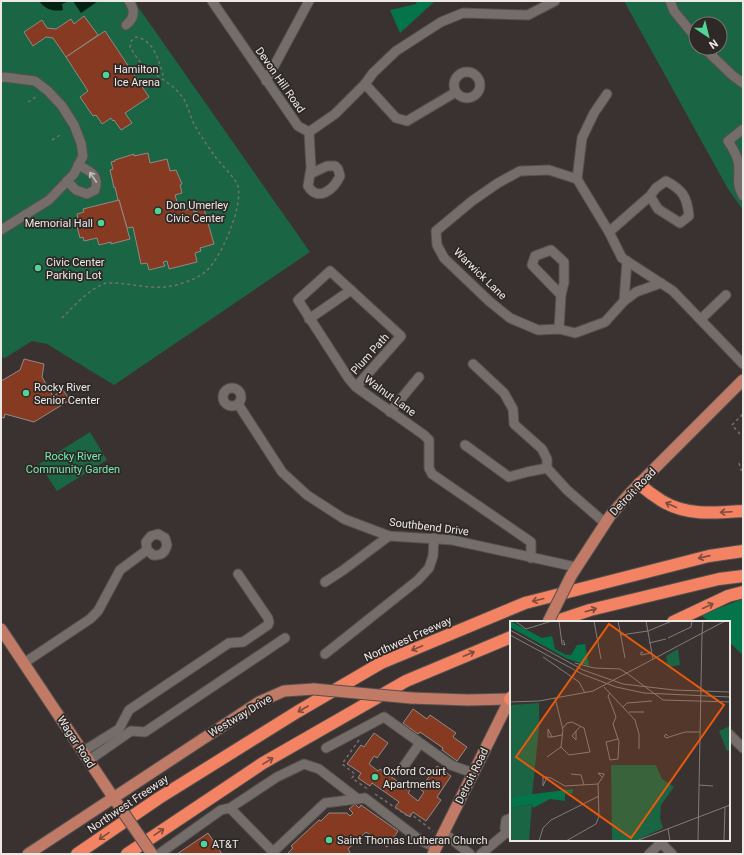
<svg xmlns="http://www.w3.org/2000/svg" width="744" height="855" font-family="Roboto,sans-serif">
  <style>
    .green { fill: #1a6543; fill-rule: evenodd }
    .forest { fill: #04754b }
    .water { fill: #042113 }
    .building { fill: #873a22; stroke: #918986 }
    .lines { fill: none; stroke-linecap: round; stroke-linejoin: round }
    .minor-casing { stroke: #55504e; stroke-width: 11 }
    .major-casing { stroke: #55504e; stroke-width: 13 }
    .highway-casing { stroke: #55504e; stroke-width: 14 }
    .path { stroke: #756f6d; stroke-width: 1.5; stroke-dasharray: 3 3; stroke-linecap: butt }
    .minor { stroke: #746d6a; stroke-width: 9 }
    .major { stroke: #c07a65; stroke-width: 11 }
    .highway { stroke: #f38362; stroke-width: 12 }
    .major-bridge-casing { stroke: #55504e; stroke-width: 13; stroke-linecap: butt }
    .major-bridge { stroke: #c07a65; stroke-width: 11 }
    .oneway { stroke: #c2bdbb }
    .oneway2 { stroke: #7d4c3e }
    .poi-dot { fill: #53d396; stroke: #2e2826; stroke-width: 1.5 }
    .labels { text-anchor: middle; dominant-baseline: central; stroke-width: 3.5; stroke-linejoin: round; paint-order: stroke }
    .poi-label { font-size: 11px; fill: #ece8e6; stroke: #2e2826; text-anchor: start }
    .street-label { font-size: 11px; fill: #ece8e6; stroke: #2e2826 }
    .park-label { font-size: 11px; fill: #72edaf; stroke: #2e2826 }
    .inset-road { fill: none; stroke: #817b79; stroke-width: 1 }
    .view { fill: #e8590c; fill-opacity: 0.15; stroke: #e8590c; stroke-width: 2 }
    .inset-edge { fill: none; stroke: #ece8e6; stroke-width: 2 }
  </style>
  <rect width="100%" height="100%" fill="#393230"/>
  <g class="green">
    <path d="M1 1H134L310 252 114 385 47 344 32 341 5 358 1 357Z"/>
    <path d="M624 1H743V210L728 189ZM696 24H720V48H696Z"/>
    <path d="M90 432 107 460 57 491 39 464Z"/>
  </g>
  <g class="forest">
    <path d="M417 1H435L400 33 390 10 416 4Z"/>
    <path d="M743 599V655L729 642V622H709L701 615Z"/>
  </g>
  <g class="water">
    <path d="M39 1H69L62 4 63 10C53 12 45 9 39 1Z"/>
    <path d="M73 1H98L81 13Z"/>
  </g>
  <g class="building">
    <path d="M84 16 98 35 66 57 53 38 46 37 33 46 24 32 42 20 47 28 56 29 71 19 74 24Z"/>
    <path d="M105 31 149 97 125 113 132 123 121 130 114 120 113 121 111 118 102 124 96 115 93 116 80 97 88 91 66 57Z"/>
    <path d="M148 153 150 163 167 159 170 171 176 170 182 184 180 185 182 193 175 195 178 205 181 204 183 211 193 208 194 212 204 209 214 244 200 248 201 251 195 253 197 262 169 269 167 261 163 262 165 266 149 270 147 263 141 264 133 227 127 228 119 200H118L115 187 114 188 113 183 110 170 113 169 111 162 115 161V160L134 154V156Z"/>
    <path d="M119 200 130 239 111 244V242L99 245 97 238 84 241 83 237 80 238 75 219 78 218 77 214 84 212 83 209Z"/>
    <path d="M24 359 44 364 42 377 53 396 63 390 70 400 34 422 5 414 4 418 1 417V381L20 370Z"/>
    <path d="M413 709 427 719 430 715 456 733 453 737 467 747 457 761 442 750 443 748 420 732 418 734 403 723Z"/>
    <path d="M374 733 388 743 377 758 374 756 369 764 378 771 380 769 410 790 408 793 418 801 424 792 420 789 437 766 451 776 437 797 441 800 426 821 413 812 410 817 395 807 399 802 372 783 370 786 358 778 361 773 347 764 361 745 364 747Z"/>
    <path d="M355 804 359 808 361 805 398 831 387 847 366 832 348 849 350 852 349 854H287L293 848 291 846 319 820 321 821 329 813H347L350 816 353 813 349 809Z"/>
    <path d="M208 833 222 854H177Z"/>
  </g>
  <g class="lines">
    <g class="minor-casing">
      <g id="minor">
        <path d="M212 1 298 126 309 132"/>
        <path d="M670 1 674 11 696 38"/>
        <path d="M126 25C135 18 135 10 129 1"/>
        <path d="M704 48 732 75 743 83"/>
        <circle cx="467" cy="85" r="13"/>
        <path d="M1 78 4 77 35 81 48 91 62 106 74 125 81 143 83 156 74 174 49 200 1 230"/>
        <path d="M266 81 309 1"/>
        <path d="M365 84 396 118 407 121 456 92"/>
        <path d="M607 94 594 113 582 138 577 179 609 232 622 258 673 291 743 364"/>
        <path d="M743 129 728 141C732 147 736 154 738 161 741 175 735 183 743 196"/>
        <path d="M309 132 335 114 365 84 373 73 396 51 441 22 463 13 528 15 555 1"/>
        <path d="M309 132 311 168 308 186C318 203 334 189 340 176L338 169 335 166H327L310 174"/>
        <path d="M577 179 549 170 520 171 498 183 472 201 436 231 437 245 444 258 489 301 510 318 538 330 559 329 575 333 605 322 624 301 627 261"/>
        <path d="M67 181 76 190 87 194 95 190C100 175 90 171 78 165"/>
        <path d="M609 232 650 196 658 209 680 223 689 216C687 197 683 190 666 181L656 188 650 196"/>
        <path d="M624 301 636 292 661 283"/>
        <path d="M309 319 351 290"/>
        <path d="M701 319 726 295"/>
        <path d="M559 329 561 295 532 265 535 256 551 250 564 262V283L561 295"/>
        <path d="M473 364 504 393 513 409 514 424 542 449 547 459V468L567 490 605 523"/>
        <path d="M356 387 401 336 330 271 298 300 349 379 356 387 424 435 429 440V468L432 474 531 542V558"/>
        <circle cx="232" cy="397" r="9"/>
        <path d="M238 404 282 472 307 495 344 519 389 536 452 540 576 567"/>
        <path d="M390 412 419 377"/>
        <path d="M465 445 509 477 527 472 547 468"/>
        <path d="M325 582 342 571 389 536"/>
        <path d="M325 654 418 580 429 568 433 556 434 538"/>
        <path d="M24 663 90 619 98 611 120 570 147 550 146 542 151 536 158 534 165 538 167 545C165 553 161 556 153 555L147 550"/>
        <path d="M729 734 743 748"/>
        <path d="M326 748 384 717 451 765 473 773"/>
        <path d="M82 752 119 729 129 710 229 643 243 642 268 625 269 622 268 618 238 574"/>
        <path d="M88 761 131 731 145 732 285 638"/>
        <path d="M402 769 420 743"/>
        <path d="M230 808 277 777 304 764 319 769 358 799"/>
        <path d="M511 818 506 820 505 828 507 832 511 834"/>
        <path d="M444 833 470 854"/>
        <path d="M658 840 672 854"/>
        <path d="M159 854 221 810 230 808 273 852"/>
        <path d="M274 854 273 852 325 803 365 798 420 840 436 848"/>
        <path d="M481 854 507 832"/>
        <path d="M649 854 661 843"/>
      </g>
    </g>
    <g class="major-casing">
      <g id="major">
        <path d="M571 576 610 516 630 493 743 380"/>
        <path d="M1 629 121 809"/>
        <path d="M411 698 468 700 510 699"/>
        <path d="M28 854 259 702 284 691 314 689"/>
        <path d="M433 854 511 697"/>
      </g>
    </g>
    <g class="highway-casing">
      <g id="highway">
        <path d="M639 484C646 490 654 496 662 501 687 516 715 513 743 511"/>
        <path d="M554 622 590 610 719 579 743 576"/>
        <path d="M673 622 728 596 743 592"/>
        <path d="M510 699 511 698"/>
        <path d="M77 854 159 798 297 712 381 663 525 603 709 556 743 551"/>
        <path d="M127 854 263 763 406 681 511 637"/>
      </g>
    </g>
    <g class="path">
      <path d="M28 102 37 96"/>
      <path d="M52 140 62 134"/>
      <path d="M62 318C75 305 89 289 106 283 126 282 147 289 167 287 177 285 192 281 201 275 220 264 243 207 238 186 235 177 220 164 214 155 207 145 200 135 194 124 189 114 188 103 180 94 171 83 158 77 147 69 140 63 135 55 130 47L131 41 136 37C154 40 159 61 163 75V79"/>
      <path d="M740 434 732 425 743 414"/>
      <path d="M739 463 741 470H743"/>
      <path d="M359 740 342 764 355 774 352 778 369 790"/>
      <path d="M375 794 409 817 411 814 433 831"/>
    </g>
    <use href="#minor" class="minor"/>
    <use href="#major" class="major"/>
    <use href="#highway" class="highway"/>
    <g class="major-bridge-casing">
      <g id="major-bridge">
        <path d="M548 622 571 576"/>
        <path d="M314 689 411 698"/>
        <path d="M121 809 152 854"/>
      </g>
    </g>
    <use href="#major-bridge" class="major-bridge"/>
  </g>
  <defs><path id="oneway-shaft" d="M-6 0H5M1.5-3L5.5 0L1.5 3" fill="none" stroke-width="1.6" stroke-linecap="round" stroke-linejoin="round"/></defs>
  <use class="oneway" href="#oneway-shaft" transform="translate(93 177) rotate(-124)"/>
  <g class="oneway2">
    <use href="#oneway-shaft" transform="translate(671 505) rotate(-156)"/>
    <use href="#oneway-shaft" transform="translate(726 512) rotate(177)"/>
    <use href="#oneway-shaft" transform="translate(704 557) rotate(167)"/>
    <use href="#oneway-shaft" transform="translate(538 600) rotate(166)"/>
    <use href="#oneway-shaft" transform="translate(708 606) rotate(-25)"/>
    <use href="#oneway-shaft" transform="translate(591 610) rotate(-16)"/>
    <use href="#oneway-shaft" transform="translate(417 648) rotate(157)"/>
    <use href="#oneway-shaft" transform="translate(469 654) rotate(-23)"/>
    <use href="#oneway-shaft" transform="translate(303 709) rotate(150)"/>
    <use href="#oneway-shaft" transform="translate(268 761) rotate(-31)"/>
    <use href="#oneway-shaft" transform="translate(159 832) rotate(-34)"/>
    <use href="#oneway-shaft" transform="translate(104 836) rotate(145)"/>
  </g>
  <g class="poi-dot">
    <circle cx="106" cy="75" r="4"/>
    <circle cx="158" cy="211" r="4"/>
    <circle cx="101" cy="223" r="4"/>
    <circle cx="38" cy="268" r="4"/>
    <circle cx="26" cy="393" r="4"/>
    <circle cx="375" cy="777" r="4"/>
    <circle cx="329" cy="840" r="4"/>
    <circle cx="204" cy="844" r="4"/>
  </g>
  <g class="labels">
    <g class="poi-label">
      <text x="114" y="69">Hamilton<tspan x="114" dy="13">Ice Arena</tspan></text>
      <text x="166" y="205">Don Umerley<tspan x="166" dy="13">Civic Center</tspan></text>
      <text x="93" y="223" text-anchor="end">Memorial Hall</text>
      <text x="46" y="262">Civic Center<tspan x="46" dy="13">Parking Lot</tspan></text>
      <text x="34" y="387">Rocky River<tspan x="34" dy="13">Senior Center</tspan></text>
      <text x="383" y="771">Oxford Court<tspan x="383" dy="13">Apartments</tspan></text>
      <text x="337" y="840">Saint Thomas Lutheran Church</text>
      <text x="212" y="844">AT&amp;T</text>
    </g>
    <g class="street-label">
      <text transform="translate(280 80) rotate(55)">Devon Hill Road</text>
      <text transform="translate(480 274) rotate(44)">Warwick Lane</text>
      <text transform="translate(370 354) rotate(-48)">Plum Path</text>
      <text transform="translate(390 396) rotate(36)">Walnut Lane</text>
      <text transform="translate(633 492) rotate(-46)">Detroit Road</text>
      <text transform="translate(429 527) rotate(7)">Southbend Drive</text>
      <text transform="translate(408 639) rotate(-24)">Northwest Freeway</text>
      <text transform="translate(240 716) rotate(-31)">Westway Drive</text>
      <text transform="translate(76 742) rotate(57)">Wagar Road</text>
      <text transform="translate(472 776) rotate(-64)">Detroit Road</text>
      <text transform="translate(128 804) rotate(-34)">Northwest Freeway</text>
    </g>
    <g class="park-label">
      <text x="73" y="456">Rocky River<tspan x="73" dy="13">Community Garden</tspan></text>
    </g>
  </g>
  <g transform="translate(510 621)">
    <rect width="220" height="220" fill="#393230"/>
    <path d="M168 28 170 44 158 46 156 35ZM29 82V108L22 174 0 176V84ZM220 105V129L217 130 209 110ZM101 144H146L152 158 164 166 151 184 150 197 153 207 125 220H102ZM22 183 19 220H0V187Z" fill="#1a6543"/>
    <path d="M0 0 32 17 42 15 45 28 56 34H61L67 24 75 23 79 45 56 37 0 6ZM63 168 62 173 57 171 55 173V180L40 178 23 187 22 183 0 187V176Z" fill="#04754b"/>
    <path class="inset-road" d="M5 0 16 8 42 0M49 0 52 23 55 24 53 19M84 0 91 38M108 0 115 37M136 0 143 38M0 9 73 49 113 63 164 69 220 71M192 13 193 0M0 14 72 53 106 66 134 72 220 76M111 14 138 10 162 0M158 17 181 6 182 0M139 22 156 18M133 32 131 31V34L141 32M33 36 69 61 75 72M65 42 84 47 110 48 118 53M118 53 153 79 220 81M94 66 125 99 129 113V128M100 72 98 75 106 96 103 103 108 118 109 120 108 138 100 139 96 121 108 118M0 81 29 80 83 70 215 0M113 86 117 82 142 80M119 91H134M66 110 62 115 66 119V110L71 105M158 115 156 113 154 115 156 117 175 111H190M42 116H38V108L42 116 52 114M51 126 59 134 80 131 74 107 62 101 57 102 52 108M37 136 51 126 53 109 45 77M61 153 71 154 74 164M37 156 33 165V156H36L41 157 55 165 88 163M189 164 203 165M158 208 160 220M29 220 33 207 41 199 89 175M56 220 86 203 89 195 88 163 94 154V153L88 152 92 156M126 220 220 184M188 220 192 13M214 220 215 186"/>
    <path class="view" d="M99 3 214 84 121 217 6 136Z"/>
    <rect width="220" height="220" class="inset-edge"/>
  </g>
  <rect width="744" height="855" fill="none" stroke="#ece8e6" stroke-width="4"/>
  <g transform="translate(708 36) rotate(145)"><circle r="19" fill="#2e2826" stroke="#7a7573"/>
  <path d="M0-3L7 15L0 10L-7 15Z" fill="#53d396"/>
  <text y="-6" font-size="11" font-weight="bold" text-anchor="middle" fill="#ece8e6">N</text>
  </g>
</svg>
